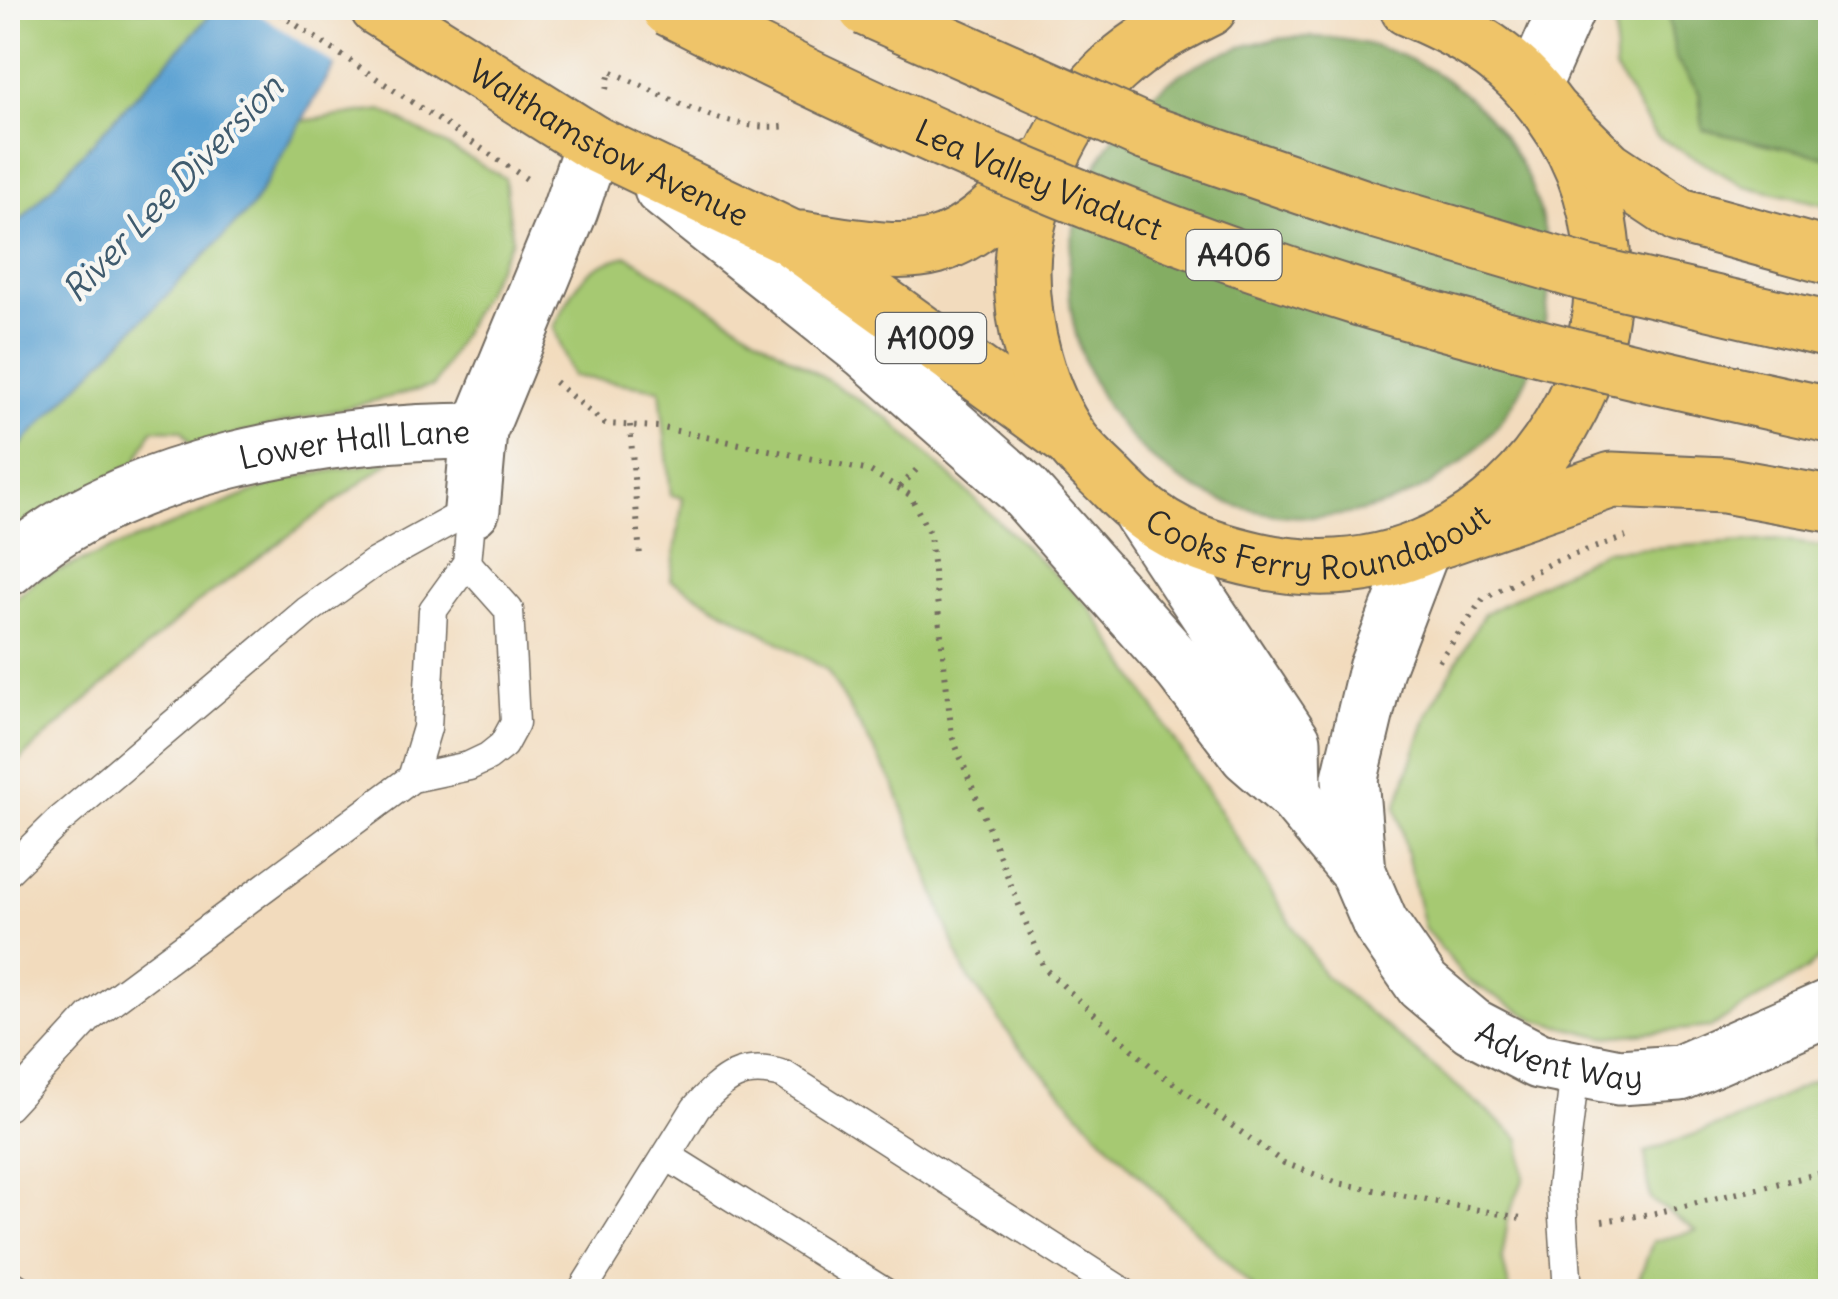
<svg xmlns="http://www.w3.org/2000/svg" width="1838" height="1299" font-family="Delius,sans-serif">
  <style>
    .green { fill: #a6c972; stroke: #687a4e; stroke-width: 2.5 }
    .forest { fill: #84ad64; stroke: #586c48; stroke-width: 2.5 }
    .water { fill: #5da3d3; stroke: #44677f; stroke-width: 2.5 }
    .pier { fill: #f2dbbd }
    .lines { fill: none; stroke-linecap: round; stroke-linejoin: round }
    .service-casing { stroke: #71695e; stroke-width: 31 }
    .minor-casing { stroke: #71695e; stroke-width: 59 }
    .tertiary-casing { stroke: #71695e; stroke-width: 59 }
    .primary-casing { stroke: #71695e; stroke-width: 59 }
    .trunk-casing { stroke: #71695e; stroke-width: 59 }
    .path { stroke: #71695e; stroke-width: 6; stroke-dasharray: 2.5 8; stroke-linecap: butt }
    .service { stroke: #fff; stroke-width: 28 }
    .minor { stroke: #fff; stroke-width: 55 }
    .tertiary { stroke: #fff; stroke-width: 55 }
    .primary { stroke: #efc469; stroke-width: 55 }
    .trunk { stroke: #efc469; stroke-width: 55 }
    .trunk-bridge-casing { stroke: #71695e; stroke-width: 59; stroke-linecap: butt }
    .trunk-bridge { stroke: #efc469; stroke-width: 55 }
    .labels { text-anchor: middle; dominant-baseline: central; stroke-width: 9; stroke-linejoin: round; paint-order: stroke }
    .shield { fill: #f6f6f2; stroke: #686867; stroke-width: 2.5 }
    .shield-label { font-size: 30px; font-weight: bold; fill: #2b2b2b }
    .street-label { font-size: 32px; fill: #2b2b2b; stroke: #f6f6f2 }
    .water-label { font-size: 35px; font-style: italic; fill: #3f5b6e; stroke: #f6f6f2 }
  </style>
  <rect width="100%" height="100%" fill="#f6f6f2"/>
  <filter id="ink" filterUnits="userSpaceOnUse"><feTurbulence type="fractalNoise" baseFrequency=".01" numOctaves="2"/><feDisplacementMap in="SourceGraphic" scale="20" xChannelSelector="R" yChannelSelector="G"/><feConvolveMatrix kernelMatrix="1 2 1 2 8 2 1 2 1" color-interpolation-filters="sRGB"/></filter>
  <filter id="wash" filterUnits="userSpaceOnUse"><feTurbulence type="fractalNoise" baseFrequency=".0048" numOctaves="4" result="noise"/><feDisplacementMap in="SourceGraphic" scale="40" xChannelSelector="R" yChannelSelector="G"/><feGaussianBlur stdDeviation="2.25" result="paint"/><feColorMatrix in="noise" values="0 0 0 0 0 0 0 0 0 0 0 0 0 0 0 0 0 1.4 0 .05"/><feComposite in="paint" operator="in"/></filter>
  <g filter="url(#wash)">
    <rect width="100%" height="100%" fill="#f2dbbd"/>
    <g class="green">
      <path d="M8 8 216 9 8 234Z"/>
      <path d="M1615 8H1830V206L1744 186 1655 135 1615 70Z"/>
      <path d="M382 110 505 178 512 239 434 386 192 446 182 430 153 429 135 463 8 533V458L251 208 302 121Z"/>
      <path d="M628 256 888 418 1090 607 1324 975 1520 1139 1524 1178 1509 1214 1502 1258 1510 1291H1256L1114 1150 1018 1046 964 971 893 782 827 670 671 580 683 498 671 495 660 389 572 376 554 327C576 287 580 266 628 256Z"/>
      <path d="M392 460 193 606 8 770V605L37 579 286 479Z"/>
      <path d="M1776 540 1830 547V949L1805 971 1711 1027 1604 1037 1536 1020 1466 979 1424 927 1396 807 1428 713 1484 614 1604 551Z"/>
      <path d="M1830 1072V1291H1635L1653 1241 1696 1231 1650 1199 1645 1152 1743 1117Z"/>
    </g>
    <g class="forest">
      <path d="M1667 8H1830V158L1703 130 1699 92 1676 59Z"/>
      <circle cx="1309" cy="277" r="240"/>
    </g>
    <path class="water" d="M217 8H368L251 208 8 458V234Z"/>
    <path class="pier" d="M250 8H373L339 68Z"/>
  </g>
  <g filter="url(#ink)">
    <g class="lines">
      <g class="service-casing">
        <g id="service">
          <path d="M412 778 427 728 433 610 467 563 472 509"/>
          <path d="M8 871 59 821 307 611 374 563 472 509"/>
          <path d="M8 1106 90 1017 412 778 469 766 488 757 503 745 515 723 509 610 467 563"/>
          <path d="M667 1156 884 1292"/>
          <path d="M8 1282 23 1292"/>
          <path d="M581 1292 696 1108C723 1078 743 1062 784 1075L1123 1292"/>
          <path d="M1568 1292 1561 1188 1575 1071"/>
        </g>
      </g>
      <g class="minor-casing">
        <g id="minor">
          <path id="s1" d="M662 189 866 351 1021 488 1182 669 1248 755 1294 795 1358 872 1380 923 1423 985 1472 1026 1539 1061 1619 1077 1680 1073 1830 1007"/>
          <path d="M472 509 479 431 570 210 593 143"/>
          <path d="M1141 513 1293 741 1294 795"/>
          <path id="s2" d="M8 568C121 464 330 431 479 431"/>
          <path d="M1358 872 1350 778 1376 669 1422 549"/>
        </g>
      </g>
      <g class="tertiary-casing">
        <path id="tertiary" d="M1532 88 1567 8"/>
      </g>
      <g class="primary-casing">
        <g id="primary">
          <path id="s3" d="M378 8 593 143 789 237 1069 439"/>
          <path id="s4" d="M1209 8C1175 25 1142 42 1114 68 1064 113 1022 204 1022 271 1022 328 1038 393 1071 440 1083 457 1102 472 1116 487 1158 531 1199 547 1257 560 1522 620 1710 296 1535 92 1501 51 1455 28 1408 8"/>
          <path d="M802 239C930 259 948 263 1039 166"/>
        </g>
      </g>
      <g class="trunk-casing">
        <g id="trunk">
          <path d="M1553 114 1608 168 1680 216 1830 257"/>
          <path d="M1443 539 1612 480 1724 485 1830 504"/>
        </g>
      </g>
      <g class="path">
        <path d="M271 8 527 179"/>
        <path d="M606 89 610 71C667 96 724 133 788 126"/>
        <path d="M555 382 605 424 658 427 870 471 910 495 930 535 952 736 1044 968 1155 1070 1284 1163 1338 1183 1526 1219"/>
        <path d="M630 425 640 557"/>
        <path d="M900 487 920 466"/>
        <path d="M1439 661 1483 599 1555 561 1626 537"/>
        <path d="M1602 1221 1651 1214 1830 1171"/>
      </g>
      <use href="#service" class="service"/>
      <use href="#minor" class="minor"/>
      <use href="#tertiary" class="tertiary"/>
      <use href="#primary" class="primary"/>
      <use href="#trunk" class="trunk"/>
      <g class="trunk-bridge-casing">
        <g id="trunk-bridge">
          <path id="s5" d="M669 8C891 122 1121 224 1360 298 1515 345 1672 381 1830 415"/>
          <path d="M866 8 1147 133 1368 209 1585 273 1830 330"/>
        </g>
      </g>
      <use href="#trunk-bridge" class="trunk-bridge"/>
    </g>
  </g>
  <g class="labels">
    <g class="shield">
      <rect x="1186.5" y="230" width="95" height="50" rx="8"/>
      <rect x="876" y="313" width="110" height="50" rx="8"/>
    </g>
    <g class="shield-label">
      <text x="1234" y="255">A406</text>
      <text x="931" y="338">A1009</text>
    </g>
    <g class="street-label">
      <text stroke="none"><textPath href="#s3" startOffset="268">Walthamstow Avenue</textPath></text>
      <text stroke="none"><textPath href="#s5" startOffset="408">Lea Valley Viaduct</textPath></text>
      <text stroke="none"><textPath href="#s2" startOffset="375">Lower Hall Lane</textPath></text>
      <text stroke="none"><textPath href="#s4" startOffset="808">Cooks Ferry Roundabout</textPath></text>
      <text stroke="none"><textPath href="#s1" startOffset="1268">Advent Way</textPath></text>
    </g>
    <g class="water-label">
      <text transform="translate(172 188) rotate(-46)">River Lee Diversion</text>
    </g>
  </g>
  <rect width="1838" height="1299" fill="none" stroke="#f6f6f2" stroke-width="40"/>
</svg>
